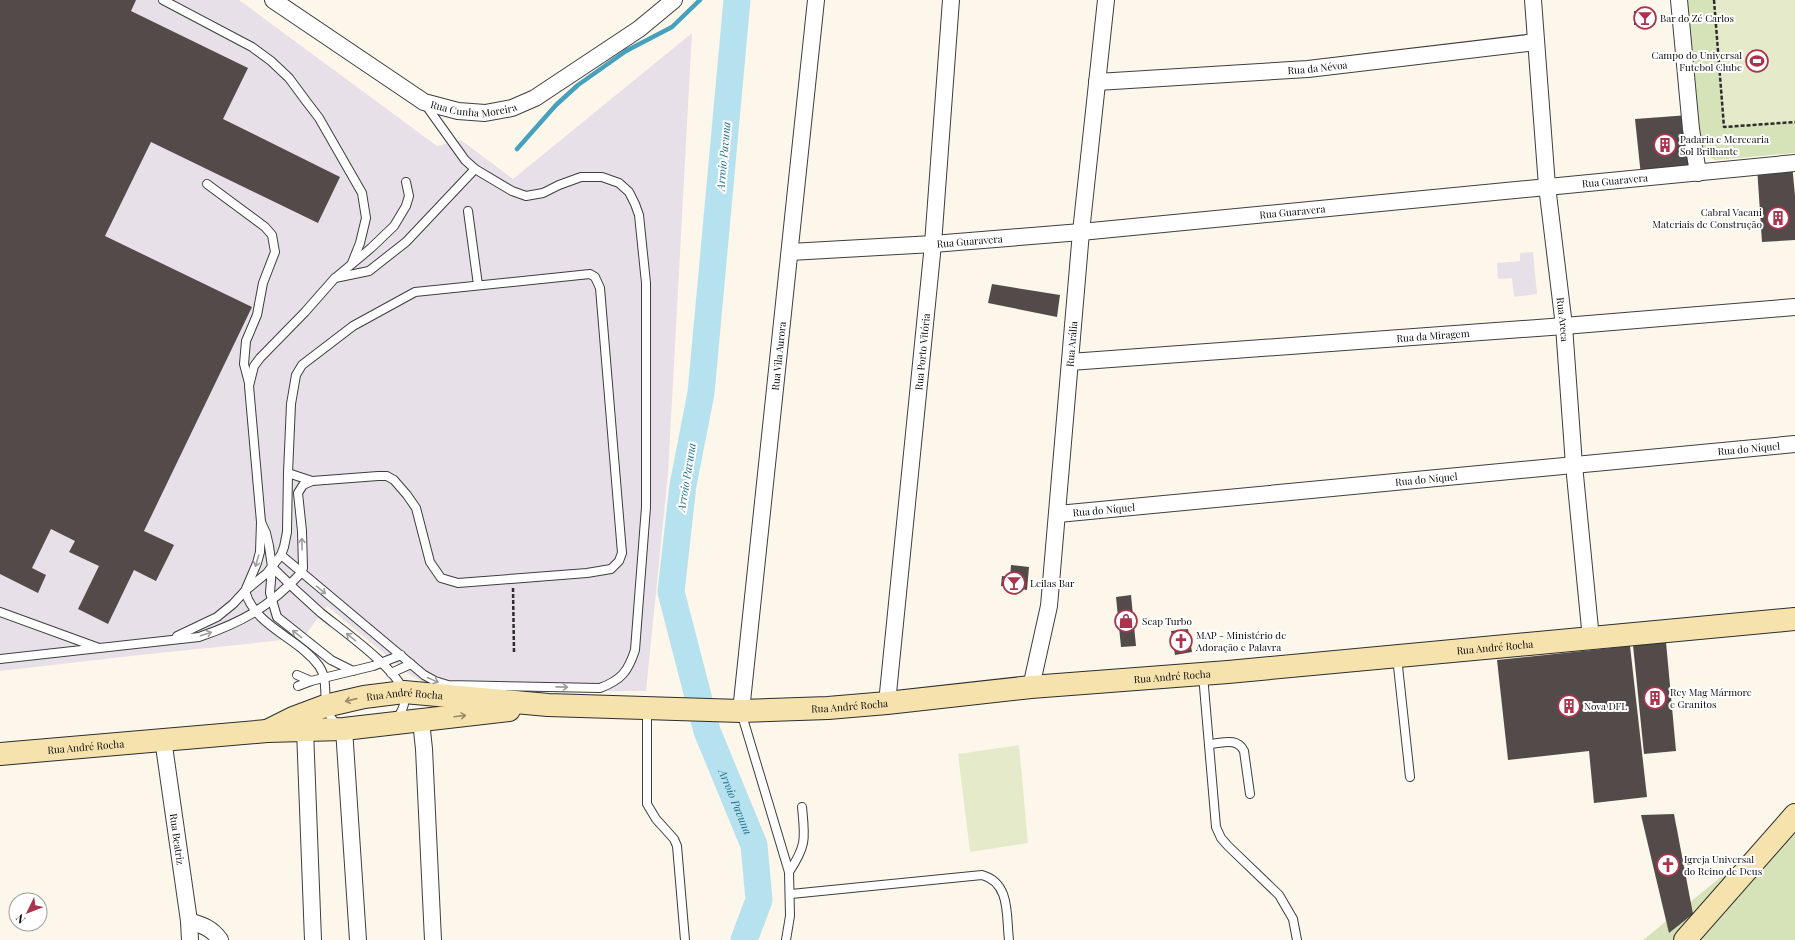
<svg xmlns="http://www.w3.org/2000/svg" width="1795" height="940" font-family="'Playfair Display',serif">
  <style>
    .industrial { fill: #e7e0e9 }
    .green { fill: #d6e3b9 }
    .pitch { fill: #e5ebca }
    .lines { fill: none; stroke-linecap: round; stroke-linejoin: round }
    .stream { stroke: #45a1bd; stroke-width: 4.5 }
    .river { stroke: #b6e2ef; stroke-width: 27 }
    .building { fill: #524b49 }
    .service-casing { stroke: #3e3e3e; stroke-width: 10 }
    .minor-casing { stroke: #3e3e3e; stroke-width: 18 }
    .secondary-casing { stroke: #2d2d2d; stroke-width: 24 }
    .path { stroke: #2d2d2d; stroke-width: 2.5; stroke-dasharray: 4 2; stroke-linecap: butt }
    .service { stroke: #fff; stroke-width: 8 }
    .minor { stroke: #fff; stroke-width: 16 }
    .secondary { stroke: #f6e2ad; stroke-width: 22 }
    .oneway { stroke: #9d9d9d }
    .oneway2 { stroke: #988c6c }
    .labels { text-anchor: middle; dominant-baseline: central; stroke-width: 4; stroke-linejoin: round; paint-order: stroke }
    .poi-label { font-size: 10px; fill: #0b0b0b; stroke: #fff; text-anchor: start }
    .street-label { font-size: 10px; fill: #0b0b0b; stroke: #fff }
    .water-label { font-size: 11px; font-style: italic; fill: #23718e; stroke: #fff }
  </style>
  <rect width="100%" height="100%" fill="#fdf7eb"/>
  <g class="industrial">
    <path d="M0 0H239L437 146 461 140 513 179 692 33 668 474 646 691 450 692 432 687 410 675 327 606 303 638 140 655 0 671Z"/>
    <path d="M1533 252 1537 294 1514 297 1512 278 1498 279 1497 263 1520 261V253Z"/>
  </g>
  <g class="green">
    <path d="M1683 0H1795V153L1715 160 1705 155 1698 149Z"/>
    <path d="M1795 817V940H1643Z"/>
  </g>
  <g class="pitch">
    <path d="M1714 0H1795V122L1724 127Z"/>
    <path d="M1019 745 1028 843 970 852 958 754Z"/>
  </g>
  <g class="lines">
    <path class="stream" d="M517 149 556 105 578 85 626 51 672 27 700 0"/>
    <path class="river" id="s1" d="M737 0 701 393 683 485 671 592 707 731 754 845 759 900 744 940"/>
  </g>
  <g class="building">
    <path d="M0 0H136L131 11 248 68 223 119 340 177 318 223 151 142 105 236 252 307 144 531 174 545 156 581 134 570 108 624 78 609 99 566 69 552 75 541 51 529 32 568 46 575 38 593 0 574Z"/>
    <rect x="1634" y="11" width="21" height="14"/>
    <path d="M1689 115 1695 172 1641 176 1635 119Z"/>
    <path d="M1792 164 1795 196V240L1762 242 1757 167Z"/>
    <path d="M992 284 1060 295 1057 317 988 303Z"/>
    <path d="M1011 565 1029 567 1027 590 1001 586 1002 576 1010 577Z"/>
    <path d="M1131 595 1136 646 1121 647 1116 597Z"/>
    <path d="M1188 629 1192 652 1175 655 1171 631Z"/>
    <path d="M1666 642 1676 751 1644 754 1633 645Z"/>
    <path d="M1630 646 1647 797 1594 803 1589 751 1508 760 1497 660Z"/>
    <path d="M1674 814 1693 914 1669 933 1641 815Z"/>
  </g>
  <g class="lines">
    <g class="service-casing">
      <g id="service">
        <path d="M163 0 252 47 271 61 289 78 306 101 319 118 362 193 366 218 360 243 352 263"/>
        <path d="M207 184 265 227 272 235 275 252 263 283 257 315 246 341 244 364 249 383"/>
        <path d="M468 211 478 285"/>
        <path d="M335 278 369 271 406 242 475 169"/>
        <path d="M288 473 312 481"/>
        <path d="M261 522 266 533 269 546 272 567 270 593 277 617 331 660 353 671"/>
        <path d="M281 555 424 675 435 681 448 685 600 688C621 680 628 672 635 650L646 507V283L639 215 635 204 629 192 619 183 602 177H581L559 185 543 193 526 196 512 191 475 169 465 160 425 104"/>
        <path d="M272 567C288 583 304 598 321 613 342 630 396 668 404 692 407 703 401 712 396 721"/>
        <path d="M0 612 99 648"/>
        <path d="M177 636 217 617 233 604 245 591 257 563 260 552 261 522 249 386 254 366 260 358 305 312 334 279 371 248 394 226 406 206 409 196 406 182"/>
        <path d="M1397 657 1410 777"/>
        <path d="M0 659 199 637C243 622 269 607 301 573L303 568 302 531 298 493 303 485 312 481 378 476H387L394 480 407 495 416 508 430 562 441 578 458 583 587 573 611 569 619 561 622 553 600 288 595 277 590 274 415 292 353 326 302 365 296 375 291 404 288 473 287 532 284 547 281 555 267 573 245 591C255 627 298 637 319 666 332 684 317 709 338 725"/>
        <path d="M391 673 411 664"/>
        <path d="M297 675 311 681"/>
        <path d="M1203 675 1216 827 1221 838 1228 846 1279 895 1293 919 1297 940"/>
        <path d="M298 686 311 681 373 666 401 655"/>
        <path d="M647 709V804L656 819 674 839 677 846 685 940"/>
        <path d="M741 712 789 872 790 916 786 940"/>
        <path d="M1209 744C1223 743 1237 737 1244 751L1250 794"/>
        <path d="M789 872C807 845 805 838 802 807"/>
        <path d="M791 894 982 875C1011 883 1006 916 1009 940"/>
      </g>
    </g>
    <g class="minor-casing">
      <g id="minor">
        <path id="s2" d="M273 0 424 102 458 111 485 113 512 108 535 98 639 29 674 0"/>
        <path id="s3" d="M1533 0 1547 186 1564 326 1574 465 1591 639"/>
        <path d="M1679 0 1691 129 1698 173"/>
        <path id="s4" d="M1097 82 1308 69 1536 42"/>
        <path id="s5" d="M790 252 933 244 1081 232 1795 163"/>
        <path id="s6" d="M1070 362 1564 326 1795 307"/>
        <path id="s7" d="M1058 514 1795 444"/>
        <path id="s8" d="M1031 687 1049 606 1081 232 1106 0"/>
        <path id="s9" d="M887 703 933 244 951 0"/>
        <path id="s10" d="M741 711 816 0"/>
        <path d="M421 721 424 749 433 940"/>
        <path d="M344 729 358 940"/>
        <path d="M305 730 313 940"/>
        <path id="s11" d="M163 739 189 921 190 940"/>
        <path d="M189 921C202 925 212 928 220 940"/>
      </g>
    </g>
    <g class="secondary-casing">
      <g id="secondary">
        <path id="s12" d="M267 731 293 718 325 706 364 697 404 692 548 705 741 711 828 708 887 703 1031 687 1228 672 1795 619"/>
        <path id="s13" d="M0 754 267 731 344 729 509 710"/>
        <path d="M1685 940 1795 815"/>
      </g>
    </g>
    <g class="path">
      <path d="M1714 0 1724 127 1795 122"/>
      <path d="M513 588 514 653"/>
    </g>
    <use href="#service" class="service"/>
    <use href="#minor" class="minor"/>
    <use href="#secondary" class="secondary"/>
  </g>
  <defs><path id="oneway-shaft" d="M-6 0H5M1.5-3L5.5 0L1.5 3" fill="none" stroke-width="1.6" stroke-linecap="round" stroke-linejoin="round"/></defs>
  <g class="oneway">
    <use href="#oneway-shaft" transform="translate(302 544) rotate(-91)"/>
    <use href="#oneway-shaft" transform="translate(257 561) rotate(107)"/>
    <use href="#oneway-shaft" transform="translate(321 590) rotate(40)"/>
    <use href="#oneway-shaft" transform="translate(206 634) rotate(-18)"/>
    <use href="#oneway-shaft" transform="translate(297 634) rotate(-142)"/>
    <use href="#oneway-shaft" transform="translate(351 637) rotate(-141)"/>
    <use href="#oneway-shaft" transform="translate(433 680) rotate(25)"/>
    <use href="#oneway-shaft" transform="translate(562 687) rotate(1)"/>
  </g>
  <g class="oneway2">
    <use href="#oneway-shaft" transform="translate(351 700) rotate(167)"/>
    <use href="#oneway-shaft" transform="translate(460 716) rotate(-7)"/>
  </g>
  <defs>
    <g id="bar-ring" transform="scale(1.15)"><circle r="9.5" fill="#fff" stroke="#ab334c" stroke-width="1.5"/><path d="M-6-5H6L.8 .8V4.5H3.5V6h-7V4.5H-.8V.8Z" fill="#ab334c"/></g>
    <g id="stadium-ring" transform="scale(1.15)"><circle r="9.5" fill="#fff" stroke="#ab334c" stroke-width="1.5"/><path d="M0-5a6.5 5 0 1 0 0 10a6.5 5 0 1 0 0-10ZM-3.5-1.8h7v3.6h-7Z" fill="#ab334c"/></g>
    <g id="building-ring" transform="scale(1.15)"><circle r="9.5" fill="#fff" stroke="#ab334c" stroke-width="1.5"/><path d="M-4-6H4V6H1V3H-1V6H-4ZM-2.5-4.3h1.7v1.8h-1.7ZM.8-4.3h1.7v1.8H.8ZM-2.5-1h1.7V.8h-1.7ZM.8-1h1.7V.8H.8Z" fill="#ab334c"/></g>
    <g id="shop-ring" transform="scale(1.15)"><circle r="9.5" fill="#fff" stroke="#ab334c" stroke-width="1.5"/><path d="M-5-2.5h2.3a2.7 3.5 0 0 1 5.4 0H5L5.5 6h-11ZM-1.5-2.5h3a1.5 2.3 0 0 0-3 0Z" fill="#ab334c"/></g>
    <g id="church-ring" transform="scale(1.15)"><circle r="9.5" fill="#fff" stroke="#ab334c" stroke-width="1.5"/><path d="M-1.2-6h2.4v3.5h3.3v2.4h-3.3V6h-2.4V-.1h-3.3v-2.4h3.3Z" fill="#ab334c"/></g>
  </defs>
  <g fill-rule="evenodd">
    <use href="#bar-ring" x="1645" y="18"/>
    <use href="#stadium-ring" x="1757" y="61"/>
    <use href="#building-ring" x="1665" y="145"/>
    <use href="#building-ring" x="1778" y="218"/>
    <use href="#bar-ring" x="1014" y="583"/>
    <use href="#shop-ring" x="1126" y="621"/>
    <use href="#church-ring" x="1181" y="641"/>
    <use href="#building-ring" x="1655" y="698"/>
    <use href="#building-ring" x="1569" y="706"/>
    <use href="#church-ring" x="1668" y="865"/>
  </g>
  <g class="labels">
    <g class="poi-label">
      <text x="1660" y="18">Bar do Zé Carlos</text>
      <text x="1742" y="55" text-anchor="end">Campo do Universal<tspan x="1742" dy="12">Futebol Clube</tspan></text>
      <text x="1680" y="139">Padaria e Mercearia<tspan x="1680" dy="12">Sol Brilhante</tspan></text>
      <text x="1762" y="212" text-anchor="end">Cabral Vacani<tspan x="1762" dy="12">Materiais de Construção</tspan></text>
      <text x="1030" y="583">Leilas Bar</text>
      <text x="1142" y="621">Scap Turbo</text>
      <text x="1196" y="635">MAP - Ministério de<tspan x="1196" dy="12">Adoração e Palavra</tspan></text>
      <text x="1670" y="692">Rey Mag Mármore<tspan x="1670" dy="12">e Granitos</tspan></text>
      <text x="1584" y="706">Nova DFL</text>
      <text x="1684" y="859">Igreja Universal<tspan x="1684" dy="12">do Reino de Deus</tspan></text>
    </g>
    <g class="street-label">
      <text stroke="none"><textPath href="#s4" startOffset="221">Rua da Névoa</textPath></text>
      <text stroke="none"><textPath href="#s2" startOffset="233">Rua Cunha Moreira</textPath></text>
      <text stroke="none"><textPath href="#s5" startOffset="828">Rua Guaravera</textPath></text>
      <text stroke="none"><textPath href="#s5" startOffset="504">Rua Guaravera</textPath></text>
      <text stroke="none"><textPath href="#s5" startOffset="180">Rua Guaravera</textPath></text>
      <text stroke="none"><textPath href="#s3" startOffset="321">Rua Areca</textPath></text>
      <text stroke="none"><textPath href="#s6" startOffset="364">Rua da Miragem</textPath></text>
      <text stroke="none"><textPath href="#s8" startOffset="346">Rua Arália</textPath></text>
      <text stroke="none"><textPath href="#s9" startOffset="353">Rua Porto Vitória</textPath></text>
      <text stroke="none"><textPath href="#s10" startOffset="357">Rua Vila Aurora</textPath></text>
      <text stroke="none"><textPath href="#s7" startOffset="694">Rua do Níquel</textPath></text>
      <text stroke="none"><textPath href="#s7" startOffset="370">Rua do Níquel</textPath></text>
      <text stroke="none"><textPath href="#s7" startOffset="46">Rua do Níquel</textPath></text>
      <text stroke="none"><textPath href="#s12" startOffset="1238">Rua André Rocha</textPath></text>
      <text stroke="none"><textPath href="#s12" startOffset="914">Rua André Rocha</textPath></text>
      <text stroke="none"><textPath href="#s12" startOffset="144">Rua André Rocha</textPath></text>
      <text stroke="none"><textPath href="#s12" startOffset="590">Rua André Rocha</textPath></text>
      <text stroke="none"><textPath href="#s13" startOffset="86">Rua André Rocha</textPath></text>
      <text stroke="none"><textPath href="#s11" startOffset="101">Rua Beatriz</textPath></text>
    </g>
    <g class="water-label">
      <text transform="translate(723 156) rotate(-85)">Arroio Pavuna</text>
      <text transform="translate(686 477) rotate(-81)">Arroio Pavuna</text>
      <text stroke="none"><textPath href="#s1" startOffset="816">Arroio Pavuna</textPath></text>
    </g>
  </g>
  <g transform="translate(28 912) rotate(227)"><circle r="19" fill="#ffffff" stroke="#9d9d9d"/>
  <path d="M0-3L7 15L0 10L-7 15Z" fill="#ab334c"/>
  <text y="-6" font-size="11" font-weight="bold" text-anchor="middle" fill="#0b0b0b">N</text>
  </g>
</svg>
